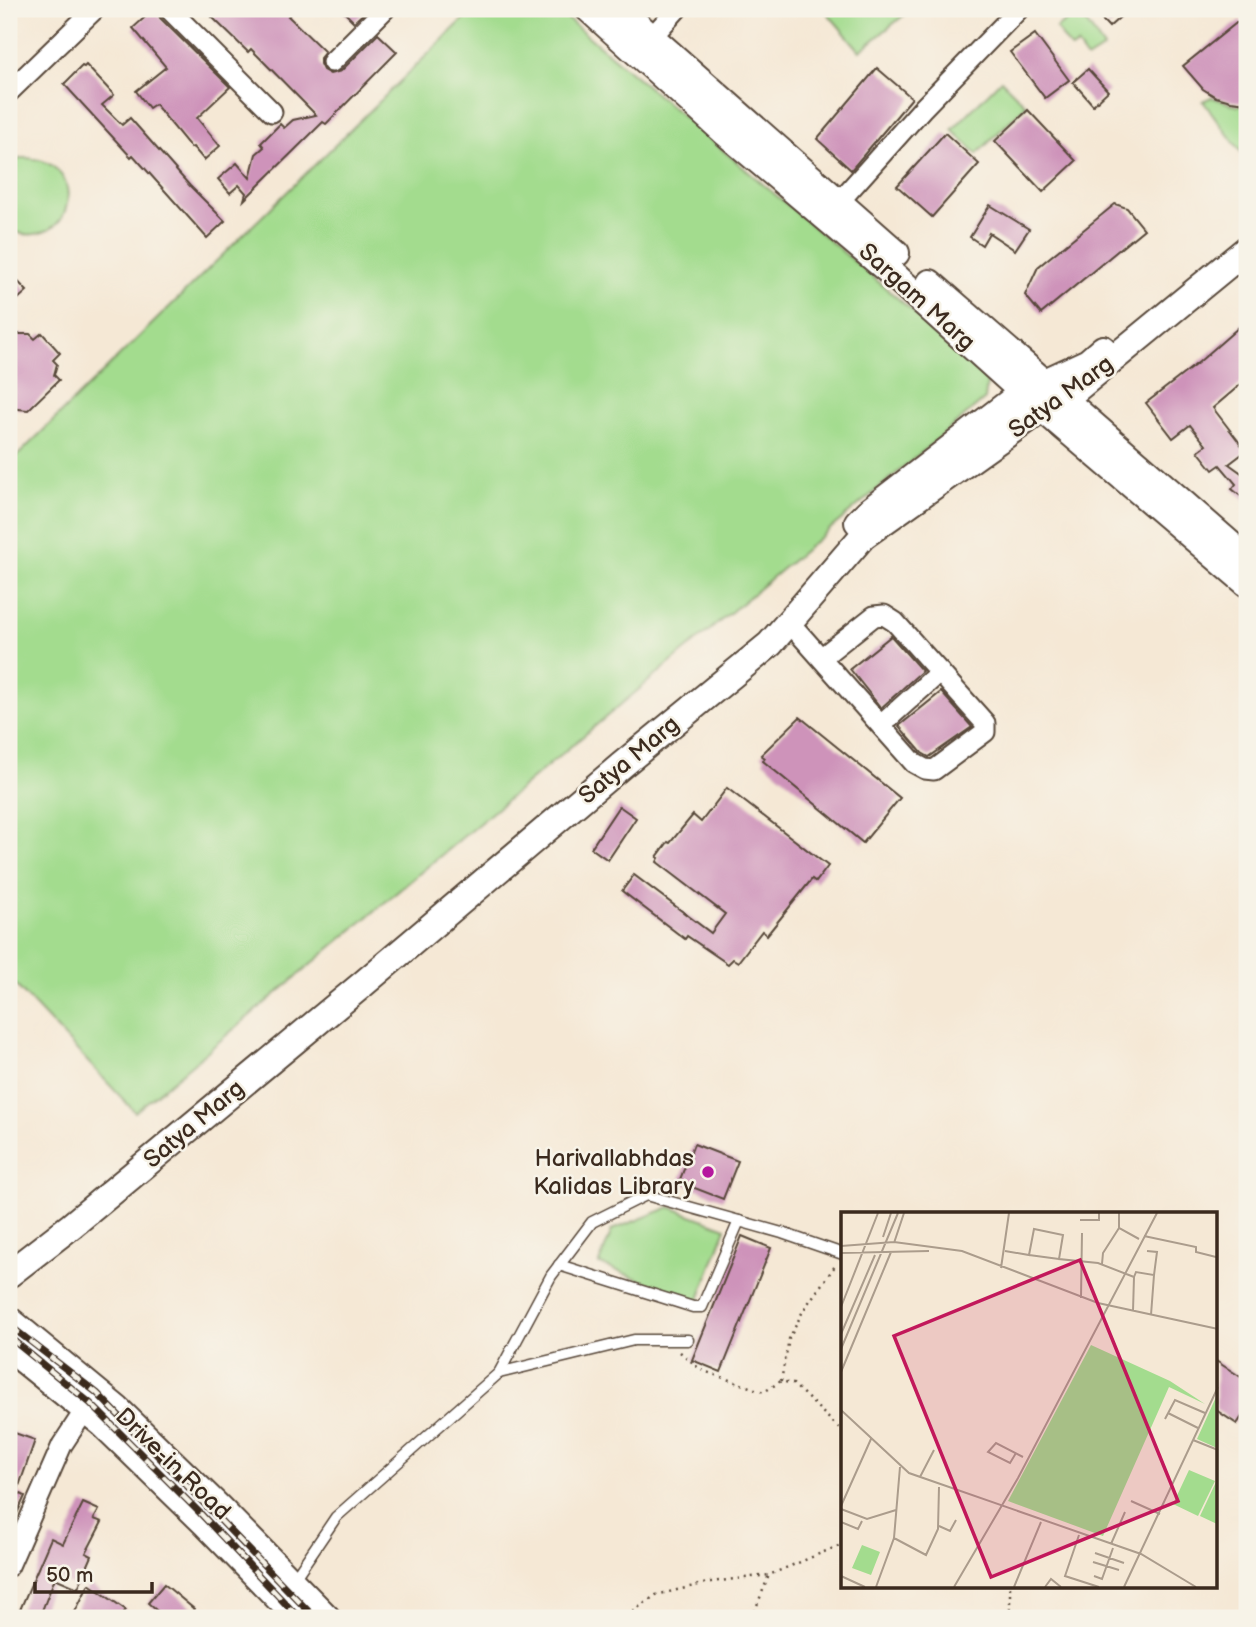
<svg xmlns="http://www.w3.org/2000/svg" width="1256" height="1627" font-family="'Balsamiq Sans',sans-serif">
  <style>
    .green { fill: #a3dc8e; stroke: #6f8356; stroke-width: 2 }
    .building { fill: #ce93ba }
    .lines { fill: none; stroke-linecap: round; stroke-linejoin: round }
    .lane-casing { stroke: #574639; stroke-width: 13 }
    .street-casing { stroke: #574639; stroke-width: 23 }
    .secondary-casing { stroke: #574639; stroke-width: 30 }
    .path { stroke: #574639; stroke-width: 2.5; stroke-dasharray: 2 5; stroke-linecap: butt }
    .lane { stroke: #fff; stroke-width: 10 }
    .street { stroke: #fff; stroke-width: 19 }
    .secondary { stroke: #fff; stroke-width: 26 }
    .rail-casing { stroke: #3b2a1e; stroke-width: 7 }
    .rail { stroke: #f7f3e8; stroke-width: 4.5; stroke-dasharray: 13; stroke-linecap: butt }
    .poi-dot { fill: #b5179e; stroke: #f7f3e8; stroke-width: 2.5 }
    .labels { text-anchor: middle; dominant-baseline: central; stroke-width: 5; stroke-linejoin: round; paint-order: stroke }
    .street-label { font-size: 24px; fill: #3b2a1e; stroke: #f7f3e8 }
    .poi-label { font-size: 24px; fill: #3b2a1e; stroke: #f7f3e8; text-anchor: end }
    .inset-road { fill: none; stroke: #ab9c8c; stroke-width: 2 }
    .view { fill: #c2185b; fill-opacity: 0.15; stroke: #c2185b; stroke-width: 3.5 }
    .inset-edge { fill: none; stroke: #3b2a1e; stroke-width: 3.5 }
  </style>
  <rect width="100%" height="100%" fill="#f7f3e8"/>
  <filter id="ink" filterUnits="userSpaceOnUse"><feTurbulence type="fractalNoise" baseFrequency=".0143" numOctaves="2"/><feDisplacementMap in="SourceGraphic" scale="14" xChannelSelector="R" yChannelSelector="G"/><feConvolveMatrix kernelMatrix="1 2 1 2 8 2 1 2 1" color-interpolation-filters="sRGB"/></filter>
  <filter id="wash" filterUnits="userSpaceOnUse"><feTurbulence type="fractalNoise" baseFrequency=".00686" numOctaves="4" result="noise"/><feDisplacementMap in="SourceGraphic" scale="28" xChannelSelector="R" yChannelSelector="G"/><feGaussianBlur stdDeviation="1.57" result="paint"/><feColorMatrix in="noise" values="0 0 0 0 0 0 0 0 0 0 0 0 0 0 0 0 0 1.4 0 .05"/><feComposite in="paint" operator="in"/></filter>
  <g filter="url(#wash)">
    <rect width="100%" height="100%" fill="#f5e8d5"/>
    <g class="green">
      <path d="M474 9H556L973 362 987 382 985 399 135 1112 9 978V464Z"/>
      <path d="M824 9H899L904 15 860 51Z"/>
      <path d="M1079 12 1104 48 1087 59 1077 45 1071 49 1056 28Z"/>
      <path d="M1001 80 1026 105 977 154 952 130Z"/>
      <path d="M1211 97 1237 106 1247 103V154L1244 156 1203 101Z"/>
      <path d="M21 158C93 156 76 256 9 230V164Z"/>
      <path d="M670 1207 726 1228 698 1302 599 1264 612 1230Z"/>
    </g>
    <g id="blocks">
      <g class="building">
        <path d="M154 9H157L160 18 230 87 197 118 220 146 204 160 193 147 191 148 155 104 149 108 136 91 166 67 133 28Z"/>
        <path d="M221 9H296L288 16 325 52 320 58V64L323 70 330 74 341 71 378 34 397 52 326 124 323 122 244 200 246 193 239 185 230 193 218 179 237 163 250 178 256 154 264 147 261 143 280 124 284 128 293 120 316 115 251 49 248 52 212 17Z"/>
        <path d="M341 9H368L354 22Z"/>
        <path d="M1092 9H1129L1109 27Z"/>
        <path d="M1240 20 1247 30V103L1231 101 1216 97 1203 89 1183 66Z"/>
        <path d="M1035 34 1069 80 1045 98 1010 52Z"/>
        <path d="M86 65 114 95 102 105 122 125 130 118 190 186 225 221 207 238 133 155 131 157 64 84 82 66 84 67Z"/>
        <path d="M877 68 912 98 851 170 817 139Z"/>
        <path d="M1088 69 1108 91 1093 105 1073 82Z"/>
        <path d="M1028 110 1076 161 1043 192 995 141Z"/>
        <path d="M945 133 979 164 932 217 897 186Z"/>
        <path d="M1115 204 1127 208 1144 229 1041 314 1025 295 1038 267Z"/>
        <path d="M990 205 1029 229 1015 250 989 233 982 245 970 237Z"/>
        <path d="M9 272 27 291 9 307Z"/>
        <path d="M1247 320V379L1213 408 1246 451 1229 464 1243 474 1247 468V501L1232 489 1236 484 1220 465 1213 470 1198 451 1206 445 1190 425 1173 438 1146 403 1199 362Z"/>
        <path d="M42 333 60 353 53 360 57 364 54 375 59 380 28 410 9 408V334H30L35 339Z"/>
        <path d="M891 636 922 671 881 708 850 669Z"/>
        <path d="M941 692 972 727 929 757 922 753 899 726Z"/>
        <path d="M800 717 900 798 863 843 763 761 765 758 761 755Z"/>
        <path d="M727 788 828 866 816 882 812 879 767 935 762 931 738 962 733 959 728 964 687 936 685 939 622 891 634 875 711 933 725 914 657 862 659 858 657 857 668 842 670 843 693 815 701 822Z"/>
        <path d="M619 806 636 818 608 860 591 848Z"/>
        <path d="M694 1144 738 1161 723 1199 679 1182Z"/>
        <path d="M742 1236 771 1248 721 1372 692 1360Z"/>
        <path d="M1216 1361 1247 1381V1409L1237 1424 1216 1410Z"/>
        <path d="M9 1431 35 1440 17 1492 25 1496 9 1531Z"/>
        <path d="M83 1503 99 1510 94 1519 102 1522 86 1553 92 1556 78 1588 55 1578 39 1618 19 1612 51 1538 63 1544Z"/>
        <path d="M89 1584 126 1610 119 1618H72Z"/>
        <path d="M164 1584 194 1609 187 1618H165L148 1603Z"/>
      </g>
    </g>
  </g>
  <g filter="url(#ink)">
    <use href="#blocks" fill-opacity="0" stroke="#574639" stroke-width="2"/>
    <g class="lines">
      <g class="lane-casing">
        <g id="lane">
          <path d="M559 1265 693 1307H702L739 1221"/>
          <path d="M499 1373 634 1340H688"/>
          <path d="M292 1582 336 1517 499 1373 551 1276 592 1222 646 1195 782 1233 843 1254"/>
        </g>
      </g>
      <g class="street-casing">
        <g id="street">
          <path d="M169 9 272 112"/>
          <path d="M651 38 677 9"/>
          <path d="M332 62 385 9"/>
          <path d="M9 92 95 9"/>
          <path d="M838 203 922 109 1019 9"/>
          <path d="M789 622 914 763 925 769 934 770 985 732V723L895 622 884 615 874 616 821 658"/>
          <path d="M881 725 940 672"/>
          <path d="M9 1566 62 1445 85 1410"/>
        </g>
      </g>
      <g class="secondary-casing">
        <g id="secondary">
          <path d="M589 9 726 133 888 270 1023 392 1247 583"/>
          <path d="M619 9 896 253"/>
          <path d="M930 283 1247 559"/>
          <path d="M858 522 868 512 1023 392 1088 362 1103 349"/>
          <path d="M9 1274 71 1226 363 984 622 765 770 644 863 536 1042 409 1063 400 1247 249"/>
          <path d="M9 1320 117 1409 219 1508 327 1618"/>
          <path d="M9 1348 103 1424 205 1523 298 1618"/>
        </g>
      </g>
      <g class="path">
        <path d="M680 1352 701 1370 764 1392 781 1381 793 1384 843 1432"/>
        <path d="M781 1381 789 1339 804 1309 835 1266"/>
        <path d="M1010 1587V1618"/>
        <path d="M631 1618 632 1612 656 1595 711 1582 769 1575 843 1544"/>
        <path d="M752 1618 769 1575"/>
      </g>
      <use href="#lane" class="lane"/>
      <use href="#street" class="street"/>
      <use href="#secondary" class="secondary"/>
      <g class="rail-casing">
        <g id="rail">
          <path d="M9 1325 97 1393 315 1618"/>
          <path d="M9 1337 90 1403 200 1513 299 1618"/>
        </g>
      </g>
      <use href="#rail" class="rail"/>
    </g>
  </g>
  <circle class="poi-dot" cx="708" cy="1172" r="7"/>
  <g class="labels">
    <g class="street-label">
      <text transform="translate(917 297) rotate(42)">Sargam Marg</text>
      <text transform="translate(1061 397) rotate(-36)">Satya Marg</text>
      <text transform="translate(629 760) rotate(-40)">Satya Marg</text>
      <text transform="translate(194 1124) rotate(-40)">Satya Marg</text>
      <text transform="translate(173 1464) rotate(44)">Drive-in Road</text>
    </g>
    <g class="poi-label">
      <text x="694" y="1158">Harivallabhdas<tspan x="694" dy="28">Kalidas Library</tspan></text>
    </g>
  </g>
  <g transform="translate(841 1212)">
    <rect width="376" height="376" fill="#f5e8d5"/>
    <path d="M250 133 329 169 364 192 328 175 262 324 167 289ZM376 183V236L356 227ZM348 258 374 269 357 304 332 292ZM375 270H377L376 312 359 304ZM21 333 39 340 30 363 11 356Z" fill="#a3dc8e"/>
    <path class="inset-road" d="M278 1V16L298 27M239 8H258V1M303 24 355 35V40L375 45M42 25 50 1M53 31 63 1M0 34 53 30 121 39 257 91 377 117M164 39 188 43 193 17 222 23 218 47 257 51 293 65 292 99M306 39 316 40 313 63M0 41 88 39M188 43 218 47M261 52 262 41 278 16M160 56 168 1M293 65 295 60 313 63 310 103M240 86 241 21M0 95 37 1M0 122 34 43M0 137 57 1M0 160 50 40M0 198 68 261 300 342 355 375M327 201 357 216M324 207 334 188 364 201M352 228 377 238M175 241 169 251 147 240 155 231 182 245M79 265 93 238M290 289 319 302M0 294 30 227M0 297 26 307 55 298M0 310 17 317 21 309M98 314 109 319 115 308M238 323 224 364 258 375M53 326 85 343 97 317 98 275M270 332 284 300M254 341 283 351M252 350 278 358M0 364 24 375M253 364 261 367 272 336M35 375 53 326 59 255M113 375 177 266 316 1M173 375 200 310M204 375 210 367 220 375M283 375 377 175"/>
    <path class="view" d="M239 48 337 289 150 365 53 124Z"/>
    <rect width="376" height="376" class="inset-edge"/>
  </g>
  <rect width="1256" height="1627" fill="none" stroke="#f7f3e8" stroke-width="35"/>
  <path d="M35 1582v10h117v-10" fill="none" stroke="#3b2a1e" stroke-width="3.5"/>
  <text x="46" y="1582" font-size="21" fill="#3b2a1e" stroke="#f7f3e8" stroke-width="5" paint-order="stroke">50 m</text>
</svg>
